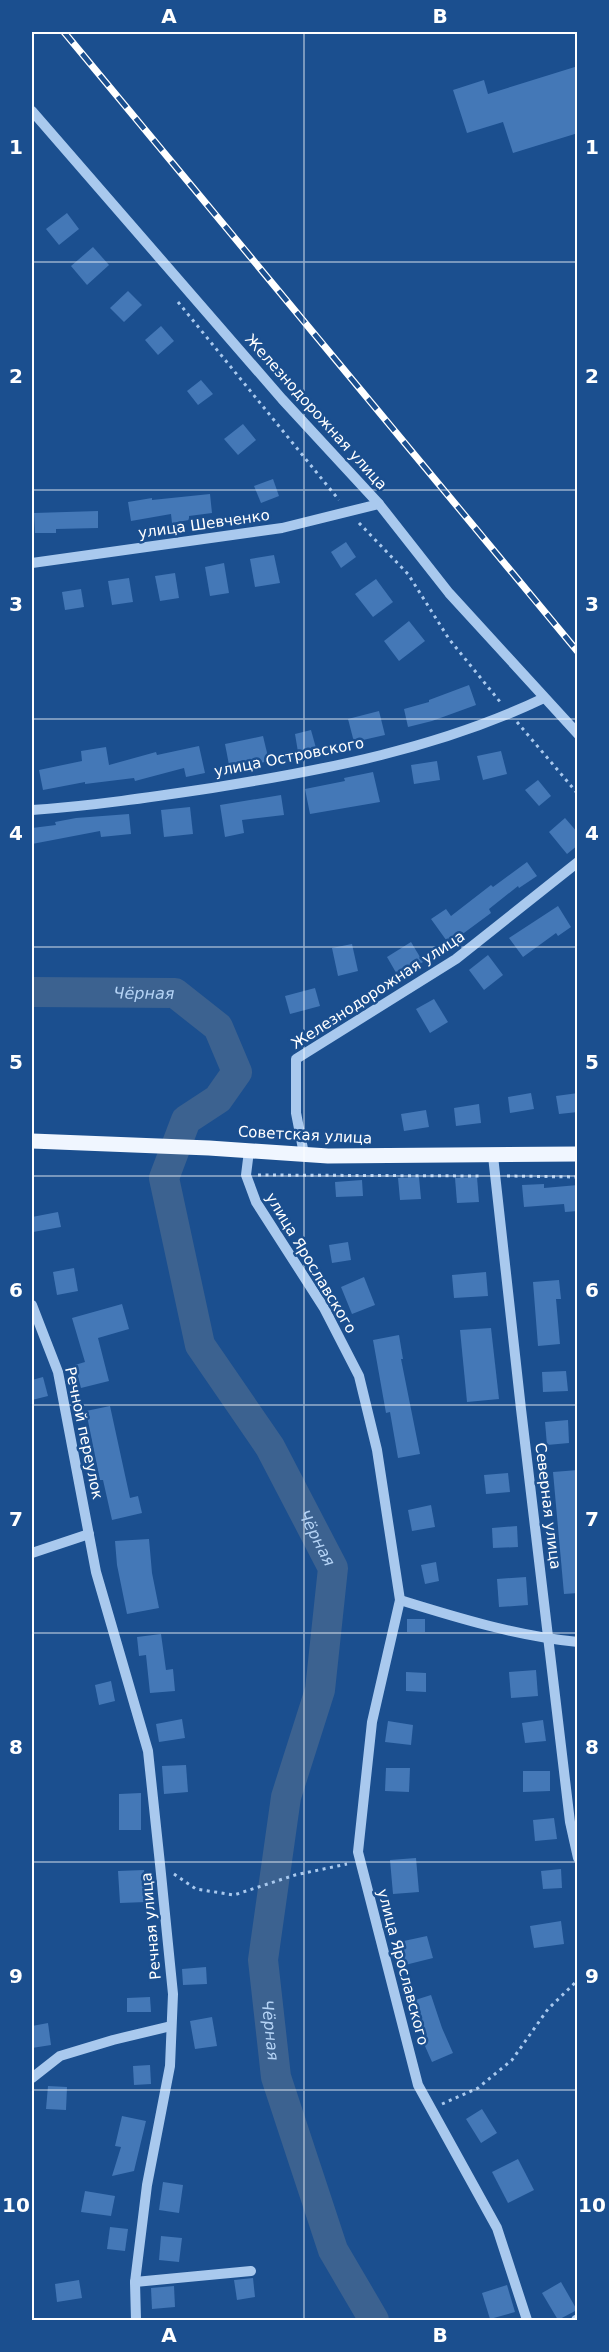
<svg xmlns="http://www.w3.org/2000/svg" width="609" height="2352" font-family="'DejaVu Sans',sans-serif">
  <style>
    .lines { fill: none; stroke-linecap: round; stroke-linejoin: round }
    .river { stroke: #3c6290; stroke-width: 30 }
    .building { fill: #4478b7 }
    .path { stroke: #a9c9ee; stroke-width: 3; stroke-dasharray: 3 4.5; stroke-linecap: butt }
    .minor { stroke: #a9c9ee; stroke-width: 10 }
    .major { stroke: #f0f6ff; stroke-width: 15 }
    .rail-casing { stroke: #fff; stroke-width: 7 }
    .rail { stroke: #1b4f8f; stroke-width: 4.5; stroke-dasharray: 14; stroke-linecap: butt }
    .grid { fill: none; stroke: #fff; stroke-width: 1.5; stroke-opacity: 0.55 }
    .labels { text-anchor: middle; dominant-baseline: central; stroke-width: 5; stroke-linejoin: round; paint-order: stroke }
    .street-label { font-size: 15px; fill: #fff; stroke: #1b4f8f }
    .water-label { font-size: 16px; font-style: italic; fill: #b5d3f5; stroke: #1b4f8f }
    .neatline { fill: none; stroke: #fff; stroke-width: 2 }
    .grid-label { font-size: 20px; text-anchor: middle; font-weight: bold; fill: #fff }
  </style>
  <rect width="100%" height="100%" fill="#1b4f8f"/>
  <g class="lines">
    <path class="river" id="s1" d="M32 992 175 993 218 1027 237 1072 218 1099 186 1120 164 1178 200 1345 270 1447 333 1568 320 1690 286 1797 263 1960 276 2077 333 2250 374 2320"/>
  </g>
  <g class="building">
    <path d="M578 66V133L513 153 503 122 467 133 453 90 484 80 488 94Z"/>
    <path d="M67 213 79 229 59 245 46 229Z"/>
    <path d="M93 247 109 265 87 285 71 266Z"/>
    <path d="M128 291 142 305 124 322 110 308Z"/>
    <path d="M161 326 174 341 158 355 145 340Z"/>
    <path d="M201 380 213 394 198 405 187 391Z"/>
    <path d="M243 424 256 440 238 455 224 439Z"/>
    <path d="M273 479 279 496 261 503 254 486Z"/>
    <path d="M210 494 212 513 189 516V520L172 523 171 514 131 521 128 502 152 498V500Z"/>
    <path d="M98 511V528L56 529V533H35L34 513Z"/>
    <path d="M346 542 356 557 341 568 331 552Z"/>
    <path d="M274 555 280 583 255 587 250 559Z"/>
    <path d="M224 563 229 593 210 596 205 567Z"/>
    <path d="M175 573 179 598 160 601 155 576Z"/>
    <path d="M129 578 133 602 112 605 108 581Z"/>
    <path d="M376 579 393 602 373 617 355 594Z"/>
    <path d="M81 589 84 607 65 610 62 592Z"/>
    <path d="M409 621 425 641 399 661 384 641Z"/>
    <path d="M469 685 476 705 432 721 408 727 404 709 429 702V700Z"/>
    <path d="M379 711 385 735 354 742 348 719Z"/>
    <path d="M311 730 316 748 298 752 295 734Z"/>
    <path d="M263 736 269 761 230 770 225 744Z"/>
    <path d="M199 746 205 773 186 777 184 768 135 781 134 778 85 784V782L43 790 39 770 82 761 81 751 106 747 109 765 156 752 157 755Z"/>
    <path d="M501 751 507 774 483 780 477 756Z"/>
    <path d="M437 761 440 780 414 784 411 765Z"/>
    <path d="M373 772 380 802 310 814 305 789 345 781 344 778Z"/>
    <path d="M538 780 551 796 539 806 525 790Z"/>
    <path d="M281 795 284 815 242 820 244 833 225 837 220 805Z"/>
    <path d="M190 807 193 834 164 837 161 810Z"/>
    <path d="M129 814 131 834 101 837 100 831 32 844V828L56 825 55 822 76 818Z"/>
    <path d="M565 818 578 833V845L567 854 549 832Z"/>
    <path d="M527 862 537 876 519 888 518 886 489 909 491 913 449 944 431 919 446 909 451 916 491 885 493 887Z"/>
    <path d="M558 906 571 927 558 936 556 933 523 957 509 938Z"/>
    <path d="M411 942 423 962 398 976 387 957Z"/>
    <path d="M352 944 358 971 338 976 332 948Z"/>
    <path d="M488 955 503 975 484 990 469 970Z"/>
    <path d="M315 988 320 1006 290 1014 285 996Z"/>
    <path d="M434 999 448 1022 430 1033 416 1009Z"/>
    <path d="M531 1093 534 1109 510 1113 508 1097Z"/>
    <path d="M578 1093V1112L559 1114 556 1096Z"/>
    <path d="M479 1104 481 1123 456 1126 454 1108Z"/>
    <path d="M426 1110 429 1127 404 1131 401 1114Z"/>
    <path d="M419 1177 421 1199 400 1200 398 1178Z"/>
    <path d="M477 1177 479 1202 457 1203 455 1178Z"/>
    <path d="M362 1180 363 1196 336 1197 335 1182Z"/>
    <path d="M544 1184V1188L578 1185V1211L565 1212 564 1204 524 1207 522 1185Z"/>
    <path d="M58 1212 61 1227 33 1232 32 1217Z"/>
    <path d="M348 1242 351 1260 332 1263 329 1245Z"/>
    <path d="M74 1268 78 1291 57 1295 53 1272Z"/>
    <path d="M486 1272 488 1296 454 1298 452 1275Z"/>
    <path d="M364 1277 375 1305 352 1314 341 1287Z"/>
    <path d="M559 1280 561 1299H556L560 1344 538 1346 533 1282Z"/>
    <path d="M122 1304 129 1329 98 1338 109 1381 81 1388 75 1365 85 1362 72 1318Z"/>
    <path d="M491 1328 499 1399 467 1402 460 1330Z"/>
    <path d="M399 1335 403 1359H401L420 1454 398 1458 390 1412 386 1413 373 1340Z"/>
    <path d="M566 1371 568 1391 543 1392 542 1372Z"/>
    <path d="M43 1377 48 1396 32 1400V1380Z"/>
    <path d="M110 1406 130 1498 138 1496 142 1513 112 1520 103 1480H100L86 1411Z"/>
    <path d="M568 1420 569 1443 547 1445 545 1422Z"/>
    <path d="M578 1470V1593L564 1594 553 1472Z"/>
    <path d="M508 1473 510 1492 486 1494 484 1475Z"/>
    <path d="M431 1505 435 1527 412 1531 408 1510Z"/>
    <path d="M517 1526 518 1547 493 1548 492 1528Z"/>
    <path d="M149 1539 152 1573 159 1608 127 1614 117 1565 115 1541Z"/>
    <path d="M436 1562 439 1581 425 1584 421 1565Z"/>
    <path d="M526 1577 528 1605 499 1607 497 1579Z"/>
    <rect x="407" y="1619" width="18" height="13"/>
    <path d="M161 1634 166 1670 173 1669 175 1691 150 1693 146 1655 139 1656 137 1637Z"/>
    <path d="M536 1670 538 1696 511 1698 509 1672Z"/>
    <path d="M406 1672 426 1673V1692L406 1691Z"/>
    <path d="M111 1681 115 1701 99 1705 95 1685Z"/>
    <path d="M182 1719 185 1738 159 1742 156 1724Z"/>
    <path d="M543 1720 546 1741 525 1743 522 1723Z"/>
    <path d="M388 1721 413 1725 411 1745 385 1742Z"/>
    <path d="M186 1765 188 1792 164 1794 162 1766Z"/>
    <path d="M386 1768H410L409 1792 385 1791Z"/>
    <path d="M523 1771H550V1791L523 1792Z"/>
    <path d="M141 1793V1830H119V1794Z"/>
    <path d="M554 1818 557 1839 535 1841 533 1820Z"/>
    <path d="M416 1858 419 1892 393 1894 390 1860Z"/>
    <path d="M561 1869 562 1888 543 1889 541 1871Z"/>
    <path d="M144 1870 146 1902 120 1903 118 1871Z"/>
    <path d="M561 1921 564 1944 534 1948 530 1926Z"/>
    <path d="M427 1936 433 1958 405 1965 399 1942Z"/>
    <path d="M206 1967 207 1984 183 1985 182 1969Z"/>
    <path d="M431 1995 442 2028 453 2053 432 2062 421 2037 423 2036 412 2001Z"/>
    <path d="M150 1997 151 2012H127V1998Z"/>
    <path d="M212 2017 217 2046 195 2049 190 2021Z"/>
    <path d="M48 2023 51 2045 32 2048V2026Z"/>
    <path d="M150 2065 151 2084 134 2085 133 2066Z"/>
    <path d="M48 2086 67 2087 66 2110 46 2109Z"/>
    <path d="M482 2109 497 2133 481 2143 466 2119Z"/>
    <path d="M122 2116 146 2121 134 2171 112 2176 121 2147 115 2146Z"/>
    <path d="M518 2159 534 2190 508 2203 492 2172Z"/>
    <path d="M163 2182 183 2185 179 2213 159 2210Z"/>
    <path d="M85 2191 115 2196 111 2216 81 2212Z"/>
    <path d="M110 2227 128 2229 125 2251 107 2249Z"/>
    <path d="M161 2236 182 2238 179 2262 159 2260Z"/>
    <path d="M253 2278 255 2297 237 2300 234 2280Z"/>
    <path d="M79 2280 82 2298 57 2302 55 2284Z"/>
    <path d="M561 2282 577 2310 558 2320 542 2293Z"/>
    <path d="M507 2285 515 2312 490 2319 482 2293Z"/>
    <path d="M174 2286 175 2307 152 2309 151 2288Z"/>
  </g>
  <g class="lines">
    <g class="path">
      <path d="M178 302 339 500"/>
      <path d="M359 523 408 574 449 639 501 703"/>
      <path d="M517 722 578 794"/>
      <path d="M258 1175 483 1176"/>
      <path d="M507 1176 578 1177"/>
      <path d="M174 1874 196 1889 234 1895 295 1875 347 1864"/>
      <path d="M442 2104 478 2088 512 2060 548 2009 578 1980"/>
    </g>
    <g class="minor">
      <path d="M32 111 282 399 379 504 449 593 578 734"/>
      <path d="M32 563 282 528 379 504"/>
      <path d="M32 810C92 806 152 797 212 788 325 770 440 748 544 698"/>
      <path d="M249 1151 246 1175 256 1202 324 1308 359 1376 377 1450 400 1600 372 1722 358 1852 418 2085 497 2228 527 2320"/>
      <path d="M304 1154 296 1113V1059L456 959 578 862"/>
      <path d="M493 1156 521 1409 570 1822 578 1858"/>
      <path d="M32 1305 58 1372 96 1572 148 1751 160 1864 173 1994 170 2066 147 2185 135 2282 136 2320"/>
      <path d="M32 1553 89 1534"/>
      <path d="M400 1600C458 1618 517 1636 578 1642"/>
      <path d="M32 2078 60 2056 113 2040 171 2026"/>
      <path d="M135 2282 251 2271"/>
      <path d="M576 2320 578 2319"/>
    </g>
    <path class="major" d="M32 1141 209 1148 328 1156 578 1154"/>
    <g class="rail-casing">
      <path id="rail" d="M64 32 578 652"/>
    </g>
    <use href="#rail" class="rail"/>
  </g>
  <path class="grid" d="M304 32V2320M32 262H578M32 490H578M32 719H578M32 947H578M32 1176H578M32 1405H578M32 1633H578M32 1862H578M32 2090H578"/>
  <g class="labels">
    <g class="street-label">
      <text transform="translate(316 412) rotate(48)">Железнодорожная улица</text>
      <text transform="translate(204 524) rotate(-8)">улица Шевченко</text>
      <text transform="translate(289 757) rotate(-11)">улица Островского</text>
      <text transform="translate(378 990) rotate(-33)">Железнодорожная улица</text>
      <text transform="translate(305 1135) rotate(3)">Советская улица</text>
      <text transform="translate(311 1263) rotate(59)">улица Ярославского</text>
      <text transform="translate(84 1433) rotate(78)">Речной переулок</text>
      <text transform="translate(548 1506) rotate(83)">Северная улица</text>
      <text transform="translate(151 1926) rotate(-95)">Речная улица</text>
      <text transform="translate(403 1967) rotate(75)">улица Ярославского</text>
    </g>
    <g class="water-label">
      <text stroke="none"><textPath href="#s1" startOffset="112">Чёрная</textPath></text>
      <text stroke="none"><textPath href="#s1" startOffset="777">Чёрная</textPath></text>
      <text stroke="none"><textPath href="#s1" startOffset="1281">Чёрная</textPath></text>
    </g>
  </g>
  <rect width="609" height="2352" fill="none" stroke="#1b4f8f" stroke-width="66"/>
  <rect x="33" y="33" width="543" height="2286" class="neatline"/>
  <g class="grid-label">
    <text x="169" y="23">A</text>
    <text x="440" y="23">B</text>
    <text x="16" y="154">1</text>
    <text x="592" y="154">1</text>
    <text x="16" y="383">2</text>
    <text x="592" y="383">2</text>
    <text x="16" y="611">3</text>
    <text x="592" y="611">3</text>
    <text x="16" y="840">4</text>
    <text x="592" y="840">4</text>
    <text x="16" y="1069">5</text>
    <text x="592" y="1069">5</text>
    <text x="16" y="1297">6</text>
    <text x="592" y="1297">6</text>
    <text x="16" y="1526">7</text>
    <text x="592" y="1526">7</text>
    <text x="16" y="1754">8</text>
    <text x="592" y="1754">8</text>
    <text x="16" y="1983">9</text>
    <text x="592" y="1983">9</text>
    <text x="16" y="2212">10</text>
    <text x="592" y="2212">10</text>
    <text x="169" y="2342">A</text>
    <text x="440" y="2342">B</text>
  </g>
</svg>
